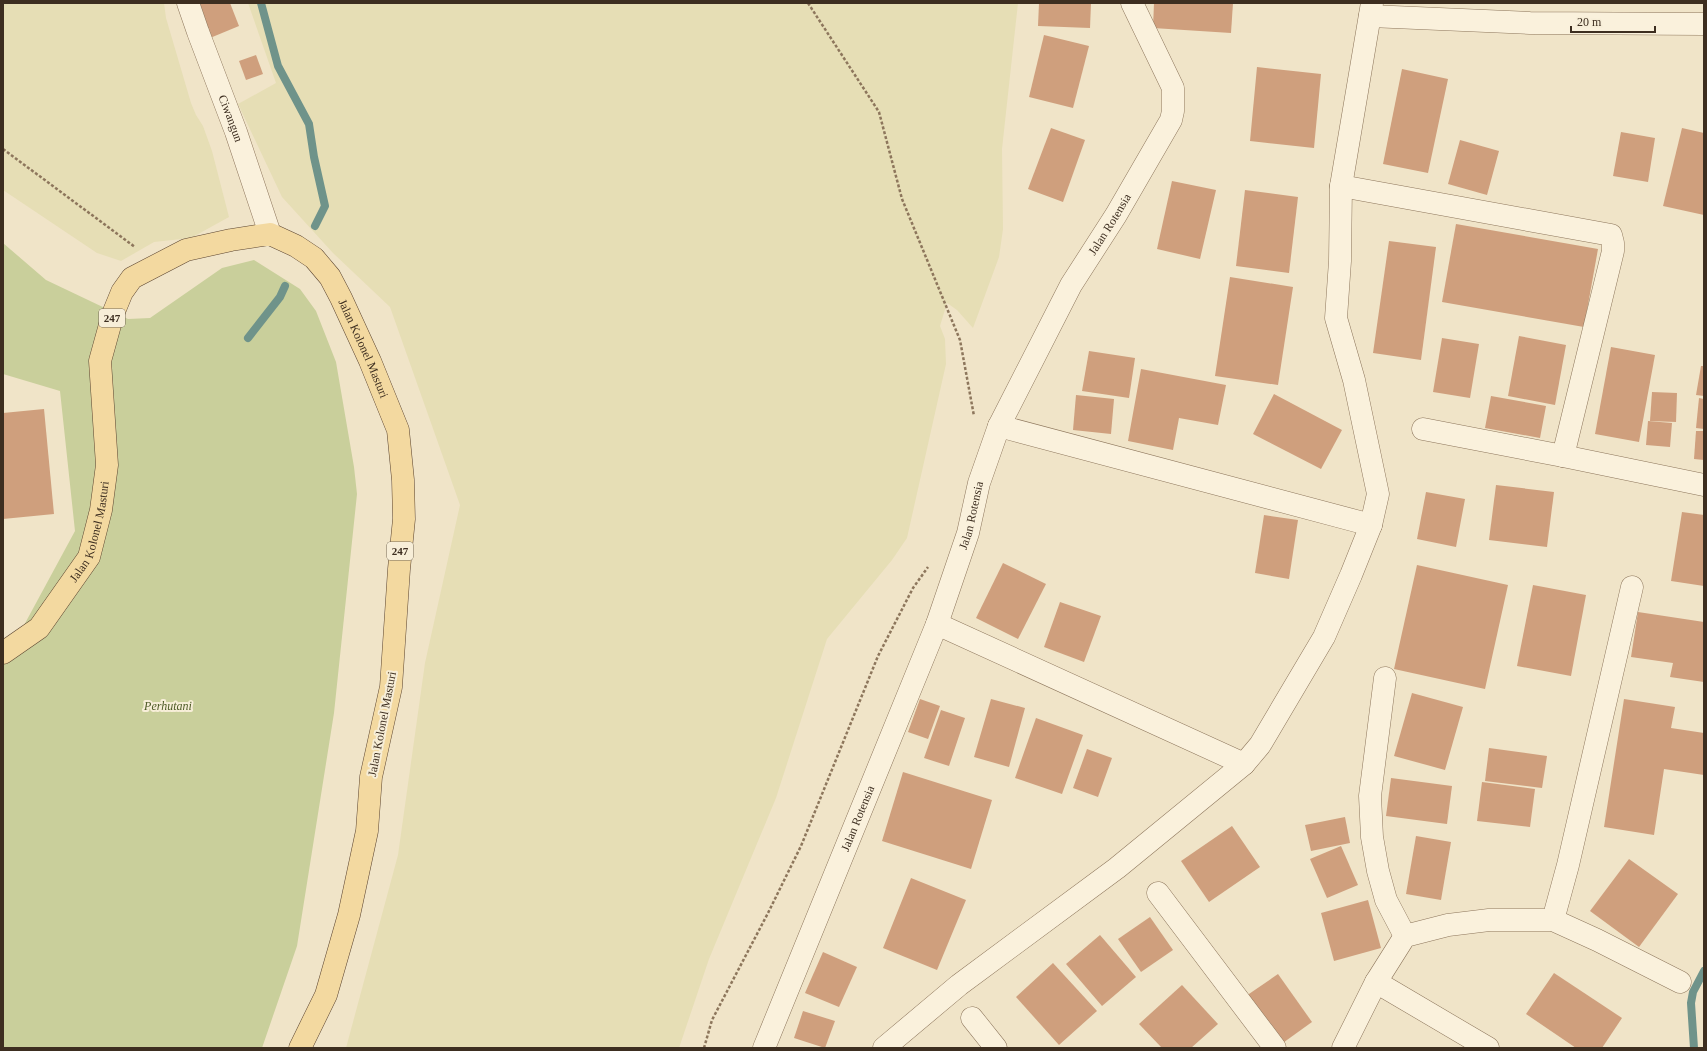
<svg xmlns="http://www.w3.org/2000/svg" width="1707" height="1051" font-family="Georgia,serif">
  <style>
    .farmland { fill: #e6deb5 }
    .green { fill: #c9cf9b }
    .lines { fill: none; stroke-linecap: round; stroke-linejoin: round }
    .stream { stroke: #6f938a; stroke-width: 8 }
    .building { fill: #cf9f7d }
    .minor-casing { stroke: #8d765c; stroke-width: 23 }
    .primary-casing { stroke: #5b4430; stroke-width: 23 }
    .path { stroke: #8d765c; stroke-width: 2.5; stroke-dasharray: 3 2; stroke-linecap: butt }
    .minor { stroke: #faf1dc; stroke-width: 22 }
    .primary { stroke: #f3d9a0; stroke-width: 22 }
    .labels { text-anchor: middle; dominant-baseline: central; stroke-width: 4; stroke-linejoin: round; paint-order: stroke }
    .shield { fill: #f7eed8; stroke: #756857; stroke-width: 1 }
    .shield-label { font-size: 11px; font-weight: bold; fill: #3d2e20 }
    .street-label { font-size: 12px; fill: #3d2e20; stroke: #f7eed8 }
    .park-label { font-size: 12px; font-style: italic; fill: #4d5a26; stroke: #f7eed8 }
  </style>
  <rect width="100%" height="100%" fill="#f0e4c8"/>
  <g class="farmland">
    <path d="M3 3H164L166 18 191 103 196 115 203 126 212 151 229 217 191 238 154 242 121 261 97 253 3 190Z"/>
    <path d="M248 3H1018L1002 149 1003 229 999 257 973 328 957 310 947 303 940 326 945 339 946 364 907 538 892 560 827 639 776 798 709 959 679 1048H346L398 855 425 663 460 505 390 307 333 253 282 197 238 104 276 83Z"/>
  </g>
  <path class="green" d="M3 243 46 280 128 319 150 318 222 268 254 260 300 289 316 311 336 362 354 467 357 494 334 713 297 946 262 1048H3V664L75 531 60 391 3 374Z"/>
  <g class="lines">
    <g class="stream">
      <path d="M261 3 278 66 309 124 314 157 325 206 315 226"/>
      <path d="M248 338 280 297 285 286"/>
      <path d="M1694 1048 1691 1003 1693 992 1704 971"/>
    </g>
  </g>
  <g class="building">
    <path d="M203 3H230L239 26 210 38 196 6Z"/>
    <path d="M1039 3H1091L1090 28 1038 26Z"/>
    <path d="M1154 3H1233L1231 33 1153 28Z"/>
    <path d="M1044 35 1089 46 1073 108 1029 97Z"/>
    <path d="M256 55 263 74 246 80 239 61Z"/>
    <path d="M1257 67 1321 74 1314 148 1250 141Z"/>
    <path d="M1402 69 1448 79 1428 173 1383 164Z"/>
    <path d="M1051 128 1085 140 1063 202 1028 189Z"/>
    <path d="M1682 128 1704 133V215L1663 206Z"/>
    <path d="M1621 132 1655 138 1648 182 1613 176Z"/>
    <path d="M1460 140 1499 151 1487 195 1448 184Z"/>
    <path d="M1172 181 1216 190 1200 259 1157 249Z"/>
    <path d="M1245 190 1298 197 1289 273 1236 266Z"/>
    <path d="M1456 224 1598 249 1584 327 1442 302Z"/>
    <path d="M1389 241 1436 247 1421 360 1373 353Z"/>
    <path d="M1230 277 1293 287 1278 385 1215 376Z"/>
    <path d="M1519 336 1566 345 1555 405 1508 396Z"/>
    <path d="M1442 338 1479 344 1470 398 1433 392Z"/>
    <path d="M1611 347 1655 355 1639 442 1595 434Z"/>
    <path d="M1089 351 1135 358 1129 398 1082 391Z"/>
    <path d="M1701 366H1704V396L1696 395Z"/>
    <path d="M1141 369 1226 385 1218 425 1179 418 1173 450 1128 441Z"/>
    <path d="M1652 392 1677 393 1676 422 1650 421Z"/>
    <path d="M1274 394 1342 430 1321 469 1253 434Z"/>
    <path d="M1076 395 1114 399 1111 434 1073 430Z"/>
    <path d="M1491 396 1546 406 1540 438 1485 428Z"/>
    <path d="M1699 398 1704 399V429L1696 428Z"/>
    <path d="M44 409 54 514 3 519V413Z"/>
    <path d="M1648 421 1672 423 1670 447 1646 445Z"/>
    <path d="M1696 431H1704V460L1694 459Z"/>
    <path d="M1496 485 1554 492 1547 547 1489 540Z"/>
    <path d="M1426 492 1465 499 1456 547 1417 539Z"/>
    <path d="M1682 512 1704 515V586L1671 581Z"/>
    <path d="M1264 515 1298 520 1289 579 1255 573Z"/>
    <path d="M1003 563 1046 584 1018 639 976 618Z"/>
    <path d="M1417 565 1508 585 1485 689 1394 669Z"/>
    <path d="M1533 585 1586 595 1571 676 1517 666Z"/>
    <path d="M1060 602 1101 616 1084 662 1044 647Z"/>
    <path d="M1638 612 1704 622V682L1670 677 1673 663 1631 657Z"/>
    <path d="M1412 693 1463 707 1445 770 1394 756Z"/>
    <path d="M920 699 940 706 928 739 908 732Z"/>
    <path d="M991 699 1025 708 1009 767 974 757Z"/>
    <path d="M1624 699 1675 707 1671 728 1704 733V775L1664 769 1654 835 1604 827Z"/>
    <path d="M941 710 965 718 949 766 924 758Z"/>
    <path d="M1036 718 1083 735 1062 794 1015 778Z"/>
    <path d="M1489 748 1547 756 1542 788 1485 781Z"/>
    <path d="M1087 749 1112 758 1098 797 1073 788Z"/>
    <path d="M903 772 992 800 971 869 882 841Z"/>
    <path d="M1391 778 1452 786 1447 824 1386 816Z"/>
    <path d="M1482 782 1535 789 1530 827 1477 821Z"/>
    <path d="M1345 817 1350 843 1311 851 1305 825Z"/>
    <path d="M1232 826 1260 867 1209 902 1181 861Z"/>
    <path d="M1416 836 1451 842 1441 900 1406 894Z"/>
    <path d="M1341 846 1358 885 1327 898 1310 859Z"/>
    <path d="M1629 859 1678 894 1639 947 1590 911Z"/>
    <path d="M911 878 966 900 937 970 883 948Z"/>
    <path d="M1368 900 1381 948 1334 961 1321 913Z"/>
    <path d="M1150 917 1173 950 1141 972 1118 939Z"/>
    <path d="M1100 935 1136 977 1102 1006 1066 964Z"/>
    <path d="M823 952 857 967 839 1007 805 993Z"/>
    <path d="M1053 963 1097 1011 1059 1045 1016 997Z"/>
    <path d="M1554 973 1622 1018 1602 1048H1576L1526 1014Z"/>
    <path d="M1278 974 1312 1022 1280 1045 1246 996Z"/>
    <path d="M1182 985 1218 1024 1191 1048H1162L1139 1024Z"/>
    <path d="M803 1011 835 1021 825 1048 794 1038Z"/>
  </g>
  <g class="lines">
    <g class="minor-casing">
      <g id="minor">
        <path id="s1" d="M188 3 198 32 236 132 270 234"/>
        <path d="M1370 16 1530 23 1704 24"/>
        <path d="M1341 186 1611 235 1613 243V251L1563 456"/>
        <path d="M999 426 1371 525"/>
        <path d="M1423 429 1563 456 1704 485"/>
        <path d="M937 624 1244 764"/>
        <path d="M1385 678 1370 796 1372 837 1378 871 1386 900 1405 936"/>
        <path d="M1158 893 1275 1048"/>
        <path d="M1553 920 1568 865 1632 587"/>
        <path d="M1376 982 1488 1048"/>
        <path d="M972 1018 996 1048"/>
        <path id="s2" d="M764 1048 937 624 968 533 979 483 999 426 1071 285 1116 215 1171 120 1173 111V88L1132 3"/>
        <path d="M884 1048 959 985 1117 868 1244 764 1260 745 1324 637 1351 575 1371 525 1378 494 1354 380 1336 318 1340 261 1341 186 1372 3"/>
        <path d="M1343 1048 1376 982 1405 936 1448 925 1489 920H1553L1597 940 1680 982"/>
      </g>
    </g>
    <g class="primary-casing">
      <g id="primary">
        <path id="s3" d="M3 653 39 628 89 557 101 510 107 465 100 361 113 314 122 292 132 278 186 250 231 240 270 234 296 246 314 258 330 277 341 298 370 361 398 430 403 480 404 519 399 569 391 687 371 777 367 831 349 915 326 995 300 1048"/>
      </g>
    </g>
    <g class="path">
      <path d="M808 3 879 112 902 199 960 340 974 416"/>
      <path d="M3 149 135 247"/>
      <path d="M704 1048 712 1020 768 913 801 846 878 656 913 588 928 567"/>
    </g>
    <use href="#minor" class="minor"/>
    <use href="#primary" class="primary"/>
  </g>
  <g class="labels">
    <g class="shield">
      <rect x="99" y="309" width="26" height="18" rx="3"/>
      <rect x="387" y="542" width="26" height="18" rx="3"/>
    </g>
    <g class="shield-label">
      <text x="112" y="318">247</text>
      <text x="400" y="551">247</text>
    </g>
    <g class="street-label">
      <text stroke="none"><textPath href="#s1" startOffset="123">Ciwangun</textPath></text>
      <text stroke="none"><textPath href="#s2" startOffset="896">Jalan Rotensia</textPath></text>
      <text stroke="none"><textPath href="#s3" startOffset="719">Jalan Kolonel Masturi</textPath></text>
      <text stroke="none"><textPath href="#s2" startOffset="572">Jalan Rotensia</textPath></text>
      <text stroke="none"><textPath href="#s3" startOffset="155">Jalan Kolonel Masturi</textPath></text>
      <text transform="translate(382 724) rotate(-79)">Jalan Kolonel Masturi</text>
      <text stroke="none"><textPath href="#s2" startOffset="248">Jalan Rotensia</textPath></text>
    </g>
    <g class="park-label">
      <text x="168" y="706">Perhutani</text>
    </g>
  </g>
  <rect width="1707" height="1051" fill="none" stroke="#3d2e20" stroke-width="8"/>
  <path d="M1571 26v6h84v-6" fill="none" stroke="#3d2e20" stroke-width="2"/>
  <text x="1577" y="26" font-size="12" fill="#3d2e20" stroke="#f7eed8" stroke-width="3" paint-order="stroke">20 m</text>
</svg>
